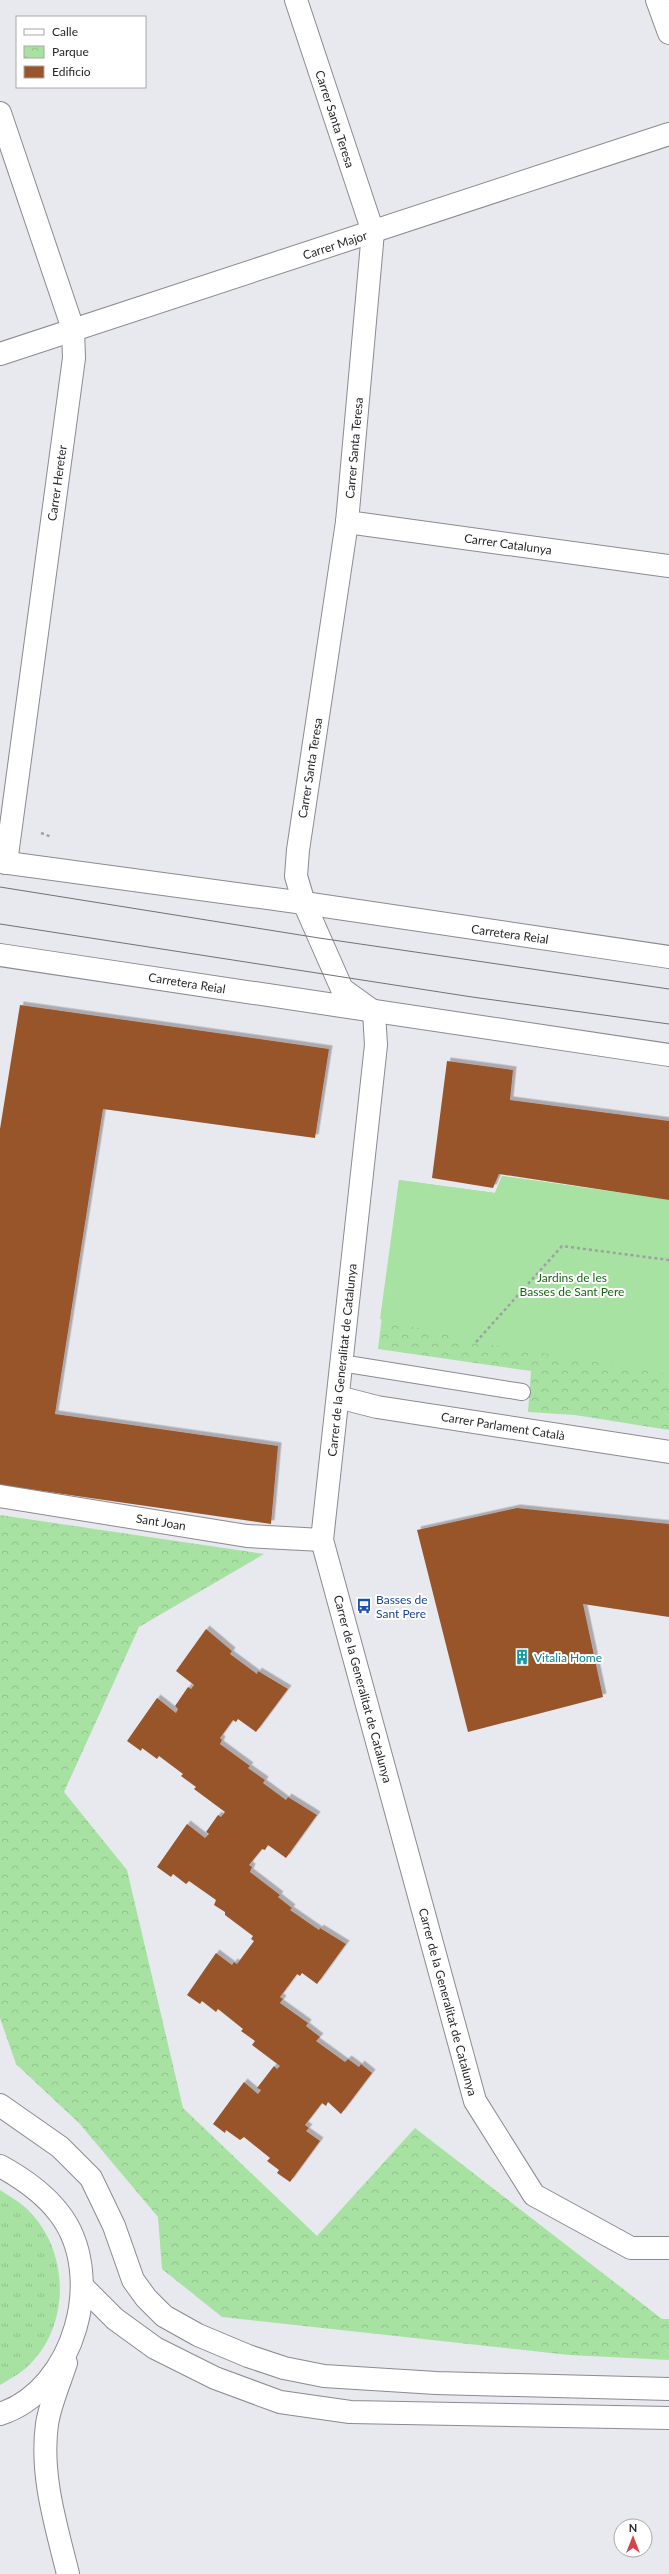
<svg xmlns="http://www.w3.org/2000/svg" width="669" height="2574" font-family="Lato,sans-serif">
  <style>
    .grass { fill: url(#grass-tufts) }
    .park { fill: url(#park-crowns) }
    .garden { fill: #a8e2a3 }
    .building { fill: #98552b; filter: url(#shadow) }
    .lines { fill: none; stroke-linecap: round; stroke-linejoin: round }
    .service-casing { stroke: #8a8a90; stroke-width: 18 }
    .pedestrian-casing { stroke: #8a8a90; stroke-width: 24 }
    .minor-casing { stroke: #8a8a90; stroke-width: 24 }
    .tertiary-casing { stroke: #8a8a90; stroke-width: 24 }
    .primary-casing { stroke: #8a8a90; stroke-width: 24 }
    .motorway-casing { stroke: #8a8a90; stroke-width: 24 }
    .path { stroke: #9f9fa5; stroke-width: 2.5; stroke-dasharray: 3 3; stroke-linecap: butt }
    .service { stroke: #fff; stroke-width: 16 }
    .pedestrian { stroke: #fff; stroke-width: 22 }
    .minor { stroke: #fff; stroke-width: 22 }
    .tertiary { stroke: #fff; stroke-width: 22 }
    .primary { stroke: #fff; stroke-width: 22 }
    .motorway { stroke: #fff; stroke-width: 22 }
    .tram { stroke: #717175; stroke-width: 1 }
    .labels { text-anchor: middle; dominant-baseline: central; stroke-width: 4; stroke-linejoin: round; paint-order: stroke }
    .street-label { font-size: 12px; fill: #262629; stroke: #fff }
    .park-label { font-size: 12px; fill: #186615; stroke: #fff }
    .transit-label { font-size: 12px; fill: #164399; stroke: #fff; text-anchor: start }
    .culture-label { font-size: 12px; fill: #0d838f; stroke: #fff; text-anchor: start }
  </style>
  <defs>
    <pattern id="grass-tufts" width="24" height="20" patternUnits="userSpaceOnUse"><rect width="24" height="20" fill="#a8e2a3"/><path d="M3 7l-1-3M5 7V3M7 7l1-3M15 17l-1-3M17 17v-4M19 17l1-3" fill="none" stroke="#90c28c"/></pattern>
    <pattern id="park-crowns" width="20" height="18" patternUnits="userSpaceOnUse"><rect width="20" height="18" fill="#a8e2a3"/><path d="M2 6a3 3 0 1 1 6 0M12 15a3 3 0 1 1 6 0" fill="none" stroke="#90c28c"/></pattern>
    <filter id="shadow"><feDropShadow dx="3.5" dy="-3.5" stdDeviation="0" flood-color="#0004"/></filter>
  </defs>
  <rect width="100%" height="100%" fill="#e8e8ef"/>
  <path class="grass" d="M0 2190C9 2196 20 2202 27 2209 71 2251 71 2328 26 2368 18 2375 8 2380 0 2385Z"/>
  <g class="park">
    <path d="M502 1176 669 1200V1430L575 1415 528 1412 531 1371 378 1349 399 1180 495 1193Z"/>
    <path d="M0 1515 264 1554 139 1627 64 1792 127 1870 183 2108 317 2236 415 2128 662 2319H669V2360L569 2355 222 2317 162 2269 158 2217 79 2123 16 2064 0 2018Z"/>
  </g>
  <path class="garden" d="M502 1176 669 1200V1374L476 1342 380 1319 399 1180 495 1193Z"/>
  <g class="building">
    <path d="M20 1005 329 1049 315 1138 103 1109 55 1414 278 1446 271 1524 0 1485V1129Z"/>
    <path d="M447 1061 513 1070 510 1100 669 1121V1200L499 1174 493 1188 432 1178Z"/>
    <path d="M517 1508 669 1524V1617L583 1604 603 1697 468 1732 417 1530Z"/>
    <path d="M206 1629 232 1651 230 1654 257 1674 258 1671 288 1689 256 1732 238 1719 236 1722 233 1720 220 1738 222 1740 220 1744 250 1766 248 1768 265 1780 263 1783 286 1800 288 1797 317 1815 286 1858 268 1845 265 1850 262 1849 249 1865 252 1867 250 1872 280 1895 278 1897 292 1908 290 1910 319 1930 320 1928 346 1944 317 1984 302 1973 300 1976 297 1974 280 1997 283 1999 280 2003 308 2023 306 2026 320 2037 316 2041 345 2062 348 2059 359 2067 361 2064 372 2073 341 2114 328 2102 326 2106 322 2103 305 2125 309 2128 306 2131 320 2141 290 2182 277 2173 279 2170 267 2161 270 2158 244 2137 240 2140 226 2130 225 2133 213 2124 244 2082 258 2094 261 2090 257 2088 274 2066 277 2069 280 2066 252 2045 255 2041 241 2031 243 2029 218 2009 216 2012 202 2001 200 2004 187 1995 216 1953 232 1965 234 1962 237 1964 254 1941 251 1939 253 1936 225 1915V1912L214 1905 216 1900 189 1881 186 1884 173 1874 171 1877 157 1867 187 1824 205 1838 209 1834 206 1832 218 1815 221 1817 225 1812 194 1789 196 1787 181 1776 183 1774 159 1756 157 1759 142 1748 141 1751 127 1741 157 1698 176 1713 178 1709 175 1706 188 1687 191 1689 194 1685 176 1671Z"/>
  </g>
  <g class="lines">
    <g class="service-casing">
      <path id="service" d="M341 1363 522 1392"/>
    </g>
    <g class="pedestrian-casing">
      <path id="pedestrian" d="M0 1496 247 1536 322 1540"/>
    </g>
    <g class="minor-casing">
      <g id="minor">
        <path d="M296 0 373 232 347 522 298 850 296 876 304 903 342 989 374 1012 376 1045 322 1540 475 2101 534 2195 631 2248H669"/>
        <path d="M657 0 669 33"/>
        <path d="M0 113 73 329 74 358 6 863"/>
        <path d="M347 522 669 566"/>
        <path d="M338 1397 377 1407 669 1452"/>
      </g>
    </g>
    <g class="tertiary-casing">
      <g id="tertiary">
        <path d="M0 354 669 134"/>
        <path d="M0 2166C22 2178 43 2192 59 2213 107 2274 75 2390 0 2414"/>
        <path d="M66 2363C60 2382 50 2404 47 2424 40 2475 56 2525 68 2574"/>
      </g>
    </g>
    <g class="primary-casing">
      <g id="primary">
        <path d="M0 862 304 903 669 957"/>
        <path d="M0 955 669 1055"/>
      </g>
    </g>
    <g class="motorway-casing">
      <g id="motorway">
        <path d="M0 2105 60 2147 91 2178 114 2226 133 2280 146 2298 164 2316 198 2335 248 2356 284 2368 324 2376 436 2383 669 2389"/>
        <path d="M83 2287 115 2319 155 2348 215 2378 280 2402 350 2412 669 2418"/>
      </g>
    </g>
    <g class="path">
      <path d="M41 833 52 837"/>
      <path d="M476 1342 562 1246 669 1260"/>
    </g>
    <use href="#service" class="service"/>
    <use href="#pedestrian" class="pedestrian"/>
    <use href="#minor" class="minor"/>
    <use href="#tertiary" class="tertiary"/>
    <use href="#primary" class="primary"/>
    <use href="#motorway" class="motorway"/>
    <g class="tram">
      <path d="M0 887 319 938 669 989"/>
      <path d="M0 924 472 997 669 1024"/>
    </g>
  </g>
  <defs>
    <g id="bus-bare" transform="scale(1.2)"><path d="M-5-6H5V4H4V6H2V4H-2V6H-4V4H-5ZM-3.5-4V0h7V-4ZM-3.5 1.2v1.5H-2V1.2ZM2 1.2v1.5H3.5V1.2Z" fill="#1a4fb4" stroke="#fff" stroke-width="2.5" paint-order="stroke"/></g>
    <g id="building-bare" transform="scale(1.2)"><path d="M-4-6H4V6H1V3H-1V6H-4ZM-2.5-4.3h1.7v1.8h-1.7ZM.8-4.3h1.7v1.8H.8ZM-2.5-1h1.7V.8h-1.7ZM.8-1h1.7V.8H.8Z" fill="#0f9aa8" stroke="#fff" stroke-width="2.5" paint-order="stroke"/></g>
  </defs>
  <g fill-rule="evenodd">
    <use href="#bus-bare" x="364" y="1606"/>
    <use href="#building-bare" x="522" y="1657"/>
  </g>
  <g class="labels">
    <g class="street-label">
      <text transform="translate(335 119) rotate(72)">Carrer Santa Teresa</text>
      <text transform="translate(335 245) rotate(-18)">Carrer Major</text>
      <text transform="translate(354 448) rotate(-85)">Carrer Santa Teresa</text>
      <text transform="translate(57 483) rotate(-82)">Carrer Hereter</text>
      <text transform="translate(508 544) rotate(8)">Carrer Catalunya</text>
      <text transform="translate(310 768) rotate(-81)">Carrer Santa Teresa</text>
      <text transform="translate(510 934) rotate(8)">Carretera Reial</text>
      <text transform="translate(187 983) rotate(9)">Carretera Reial</text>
      <text transform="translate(342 1360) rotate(-84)">Carrer de la Generalitat de Catalunya</text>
      <text transform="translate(503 1426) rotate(9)">Carrer Parlament Català</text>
      <text transform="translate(161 1522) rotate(9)">Sant Joan</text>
      <text transform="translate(363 1689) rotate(75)">Carrer de la Generalitat de Catalunya</text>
      <text transform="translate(448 2002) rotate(75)">Carrer de la Generalitat de Catalunya</text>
    </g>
    <g class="park-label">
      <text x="572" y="1277">Jardins de les<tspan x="572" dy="14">Basses de Sant Pere</tspan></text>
    </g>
    <g class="transit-label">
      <text x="376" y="1599">Basses de<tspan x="376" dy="14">Sant Pere</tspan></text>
    </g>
    <g class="culture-label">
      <text x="534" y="1657">Vitalia Home</text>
    </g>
  </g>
  <rect x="16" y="16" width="130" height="72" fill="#ffffff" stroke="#a8a8a9"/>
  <rect x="24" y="29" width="20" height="6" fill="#ffffff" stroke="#a8a8a9"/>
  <text x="52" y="36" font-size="12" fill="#262629">Calle</text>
  <rect x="24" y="46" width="20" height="12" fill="url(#park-crowns)" stroke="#a8a8a9"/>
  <text x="52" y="56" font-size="12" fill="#262629">Parque</text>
  <rect x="24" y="66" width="20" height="12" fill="#98552b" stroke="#a8a8a9"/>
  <text x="52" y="76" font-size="12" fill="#262629">Edificio</text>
  <g transform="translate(633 2538)"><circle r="19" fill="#ffffff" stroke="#a8a8a9"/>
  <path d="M0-3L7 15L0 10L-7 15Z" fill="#d4444b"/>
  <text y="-6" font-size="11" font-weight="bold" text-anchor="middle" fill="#262629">N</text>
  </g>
</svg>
